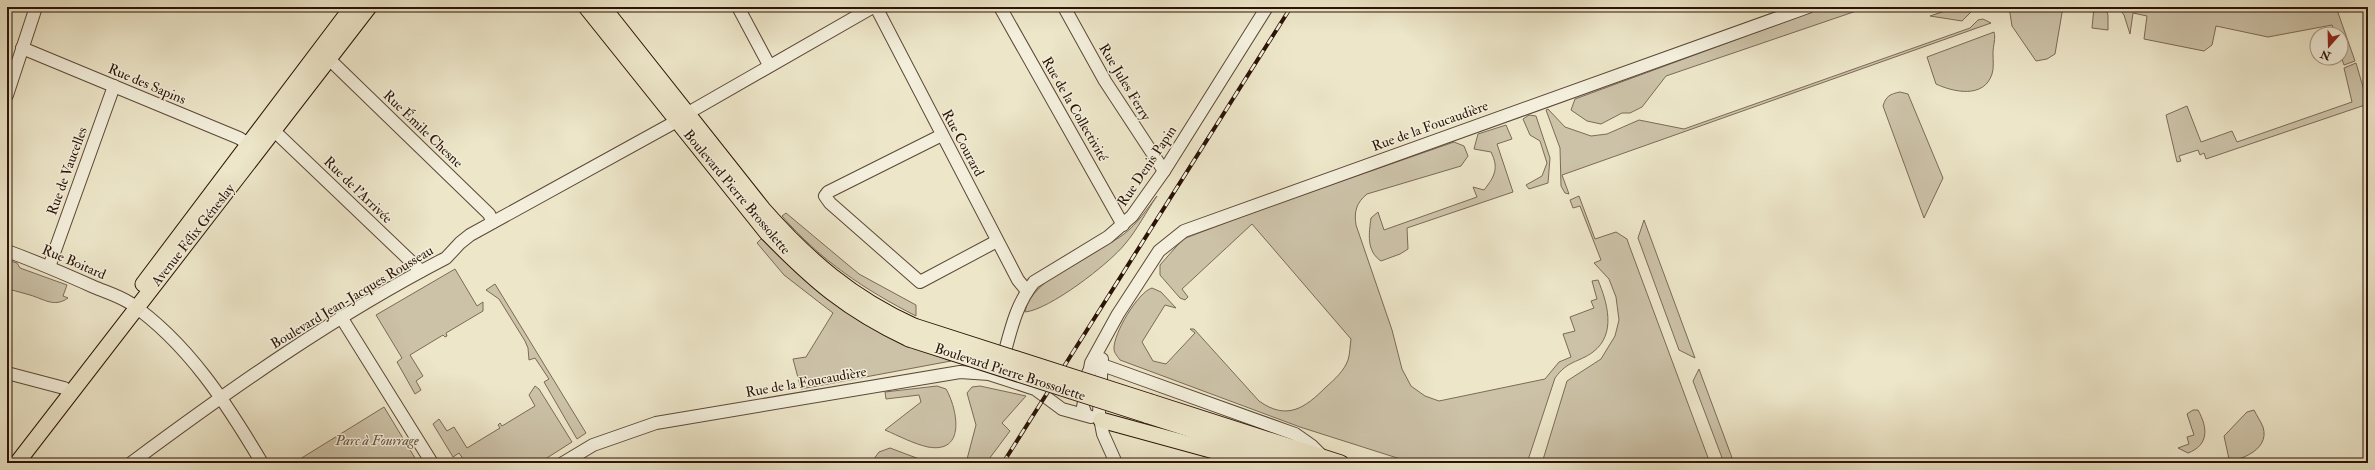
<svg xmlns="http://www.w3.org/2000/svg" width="2375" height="470" font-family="'IM FELL Double Pica',serif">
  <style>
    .green { fill: #ccc2a8; stroke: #7c6a57 }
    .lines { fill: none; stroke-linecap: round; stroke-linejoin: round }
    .minor-casing { stroke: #5c4837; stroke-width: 14 }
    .major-casing { stroke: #2b1306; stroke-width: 17 }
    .minor { stroke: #f3efdc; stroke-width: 12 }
    .major { stroke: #ede6c9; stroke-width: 15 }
    .rail-casing { stroke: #2b1306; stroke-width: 4 }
    .rail { stroke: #f3efdc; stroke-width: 2.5; stroke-dasharray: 8; stroke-linecap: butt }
    .major-bridge-casing { stroke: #2b1306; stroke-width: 17; stroke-linecap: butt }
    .major-bridge { stroke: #ede6c9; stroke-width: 15 }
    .labels { text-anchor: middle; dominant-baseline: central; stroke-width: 3; stroke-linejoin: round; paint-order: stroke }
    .street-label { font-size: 14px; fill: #2b1306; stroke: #f3efdc }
    .park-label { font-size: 14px; font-style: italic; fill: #63503f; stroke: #f3efdc }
  </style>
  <rect width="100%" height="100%" fill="#ede6c9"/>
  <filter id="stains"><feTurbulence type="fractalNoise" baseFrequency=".005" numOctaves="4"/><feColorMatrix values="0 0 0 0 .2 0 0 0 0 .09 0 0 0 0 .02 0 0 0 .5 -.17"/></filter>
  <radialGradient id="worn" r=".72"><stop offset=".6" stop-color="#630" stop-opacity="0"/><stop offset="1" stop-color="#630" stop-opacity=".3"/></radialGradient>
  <g class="green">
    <path d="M1825 7H1868L1666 76 1642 107 1630 113H1622L1601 124 1587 121 1571 110 1575 99Z"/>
    <path d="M1957 7H1971L1972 11 1962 21 1930 16Z"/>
    <path d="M2009 7H2063L2055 54 2047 59 2036 61 2012 26Z"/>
    <path d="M2094 7H2105L2108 15V30L2092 28Z"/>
    <path d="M2118 7H2336L2355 61 2344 65 2341 57V34H2335L2332 25 2268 37 2216 26 2212 45 2204 51 2144 39 2147 16 2133 13 2130 34 2124 15Z"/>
    <path d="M1983 19 1991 23 1562 175 1569 194 1565 193 1561 186 1560 148 1546 110 1548 109 1565 127 1591 136 1607 134 1639 120 1684 129 1970 28 1978 20Z"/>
    <path d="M1994 32C1996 39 1993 45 1993 53 1993 60 1994 68 1992 74 1984 99 1953 92 1936 84L1927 57Z"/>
    <path d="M2356 63 2368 104 2206 159 2204 153 2200 155 2198 150 2179 156 2181 161 2177 162 2166 115 2187 106 2201 142 2232 131 2237 142 2352 102 2344 68Z"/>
    <path d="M1900 92 1908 94 1943 178 1924 218 1883 106C1886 96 1890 94 1900 92Z"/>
    <path d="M1529 115 1536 116 1550 158 1548 183 1529 189 1526 185 1542 176 1547 163 1540 141 1530 135 1523 119Z"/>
    <path d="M1506 125 1512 139 1497 144 1513 192 1407 228 1408 249 1400 254 1381 261C1366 251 1369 233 1371 218L1378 212 1384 230 1477 197 1473 187 1484 190C1495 176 1499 168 1491 152L1474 149 1478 134Z"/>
    <path d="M1454 142 1464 146 1468 156 1461 166 1367 194C1356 203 1354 212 1356 225L1392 330 1402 369 1411 386 1425 396 1439 401 1545 379 1559 362 1571 357 1563 334 1575 331 1570 317 1594 308 1591 301 1597 299 1592 281 1598 280C1607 302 1617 334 1593 352 1578 363 1568 360 1555 378L1527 463H1413L1300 427 1120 360C1118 357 1114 353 1114 349 1113 334 1138 292 1152 288L1161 292 1176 308 1165 305 1142 342 1153 361 1166 364 1195 333 1190 329H1194L1259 401C1287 421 1305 408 1326 387 1335 379 1344 371 1348 360 1350 354 1350 345 1351 339L1252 224 1182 289 1188 297 1185 300 1180 298 1160 275V265L1183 239 1273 205Z"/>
    <path d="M1157 196C1146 212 1137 230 1125 244 1109 264 1049 310 1025 312 1030 278 1099 253 1124 234 1137 224 1147 209 1157 196Z"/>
    <path d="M1579 196 1595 239 1616 232 1627 239 1629 245 1710 463H1542L1567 381 1601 359 1615 336 1619 320 1616 297 1609 279 1594 263 1601 260 1580 206 1573 208 1570 200Z"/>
    <path d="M786 213 859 274 916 305V316C865 290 820 260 782 216Z"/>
    <path d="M1644 220 1695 358 1679 350 1638 238Z"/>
    <path d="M762 238C818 301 874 332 951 361L801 389 793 359 806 357 833 313 784 275 757 243Z"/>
    <path d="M7 260 17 263 20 268 67 285 63 296 68 298C54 308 44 299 30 295 24 293 18 292 12 290L10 286 7 288Z"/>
    <path d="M455 269 477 306 483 302V311L446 333 447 336 445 337 443 335 410 355 423 376 416 381 421 390 415 394 397 362 402 358 376 315Z"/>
    <path d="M495 284 586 433 577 439 544 382 549 379 535 358 529 360 528 348 525 341 499 299 486 290Z"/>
    <path d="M1699 369 1734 463H1724L1693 381Z"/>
    <path d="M535 386 539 389 572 442 539 463H466L459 453 453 457 433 424 439 419 447 431 454 427 467 448 500 428 498 425 500 423 502 426 535 406 529 395Z"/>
    <path d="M937 386 946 389C957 408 967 454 928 447 914 444 899 436 885 430L921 402 919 395 886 399 885 392Z"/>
    <path d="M980 386 1026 396 1002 423 1010 431 986 463H966L976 425 967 393 972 387Z"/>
    <path d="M384 407 418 463H303L300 459Z"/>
    <path d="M2193 410H2198C2208 428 2209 445 2188 453L2178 448 2189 444 2187 437 2194 435 2187 414Z"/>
    <path d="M2254 410C2257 416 2261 422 2263 427 2271 452 2234 463 2217 463L2229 459 2224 436 2247 412Z"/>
    <path d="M890 448 930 463H871L879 452Z"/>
  </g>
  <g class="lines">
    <g class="minor-casing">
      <g id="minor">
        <path d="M738 7 769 65"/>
        <path d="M876 7 1018 280 1027 291"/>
        <path d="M1000 7 1123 225"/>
        <path d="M1064 7 1105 81 1164 171"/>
        <path d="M22 48 239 138 256 149"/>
        <path d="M329 59 489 214 493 222"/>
        <path d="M7 95 36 7"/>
        <path d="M688 113 873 7"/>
        <path d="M267 124 421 271"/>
        <path d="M942 135 828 192 825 196 830 203 920 282 997 241"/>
        <path d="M7 251C37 262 65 274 94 287 106 292 119 296 130 303 188 343 227 404 262 463"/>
        <path d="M49 267 114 86"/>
        <path d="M341 317 432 463"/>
        <path d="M1102 359 1099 413 1103 434 1116 463"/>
        <path d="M1002 362C1010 334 1015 305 1034 282L1108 237 1132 216 1164 171 1267 7"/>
        <path d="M7 373 64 388 71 393"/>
        <path d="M1087 375 1091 368 1105 366 1295 434 1312 446 1323 457"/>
        <path d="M1086 415 1083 407 1091 363 1118 314 1159 251 1184 231 1808 7"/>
        <path d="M131 463C232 388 334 316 446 258L460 243 470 235 677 121"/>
        <path d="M563 463 593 445 656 423 960 372 989 374 1035 389 1062 409 1091 417"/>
      </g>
    </g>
    <g class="major-casing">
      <g id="major">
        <path d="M586 7 767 233C814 281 847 310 909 339"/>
        <path d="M603 7 763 209C808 260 852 298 914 326"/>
        <path d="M143 284 352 7"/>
        <path d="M1151 402 1341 463"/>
        <path d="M1146 415 1296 463"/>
        <path d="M1101 420 1258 463"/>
        <path d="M17 463 369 7"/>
      </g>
    </g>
    <use href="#minor" class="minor"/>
    <use href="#major" class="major"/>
    <g class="rail-casing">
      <path id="rail" d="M1003 463 1291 7"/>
    </g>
    <use href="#rail" class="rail"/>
    <g class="major-bridge-casing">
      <g id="major-bridge">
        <path d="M914 326 1151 402"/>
        <path d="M909 339 1146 415"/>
      </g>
    </g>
    <use href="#major-bridge" class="major-bridge"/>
  </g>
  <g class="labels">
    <g class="street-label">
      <text transform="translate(1125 82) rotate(59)">Rue Jules Ferry</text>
      <text transform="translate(147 84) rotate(23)">Rue des Sapins</text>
      <text transform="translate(1075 109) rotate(60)">Rue de la Collectivité</text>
      <text transform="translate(1430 126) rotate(-20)">Rue de la Foucaudière</text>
      <text transform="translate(423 129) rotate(44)">Rue Émile Chesne</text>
      <text transform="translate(963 143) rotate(62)">Rue Courard</text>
      <text transform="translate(1147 166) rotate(-56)">Rue Denis Papin</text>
      <text transform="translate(67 171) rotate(-70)">Rue de Vaucelles</text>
      <text transform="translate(358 190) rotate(44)">Rue de l'Arrivée</text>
      <text transform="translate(737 192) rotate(50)">Boulevard Pierre Brossolette</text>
      <text transform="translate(193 235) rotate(-52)">Avenue Félix Géneslay</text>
      <text transform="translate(74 262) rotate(23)">Rue Boitard</text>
      <text transform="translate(352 297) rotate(-31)">Boulevard Jean-Jacques Rousseau</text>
      <text transform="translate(1010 372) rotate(18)">Boulevard Pierre Brossolette</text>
      <text transform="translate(806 382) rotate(-10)">Rue de la Foucaudière</text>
    </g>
    <g class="park-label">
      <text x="377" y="440">Parc à Fourrage</text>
    </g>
  </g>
  <rect width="2375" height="470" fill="none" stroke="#ede6c9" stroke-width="24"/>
  <rect x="8" y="8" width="2359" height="454" fill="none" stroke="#2b1306" stroke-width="2"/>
  <rect x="12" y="12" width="2351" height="446" fill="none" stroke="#2b1306"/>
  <g transform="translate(2329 46) rotate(200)"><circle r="19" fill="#f3efdc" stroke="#a39786"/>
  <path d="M0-3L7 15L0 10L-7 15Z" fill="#8f2418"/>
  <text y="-6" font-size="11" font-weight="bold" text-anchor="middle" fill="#2b1306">N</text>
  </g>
  <rect width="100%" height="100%" filter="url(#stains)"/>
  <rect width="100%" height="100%" fill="url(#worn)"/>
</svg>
